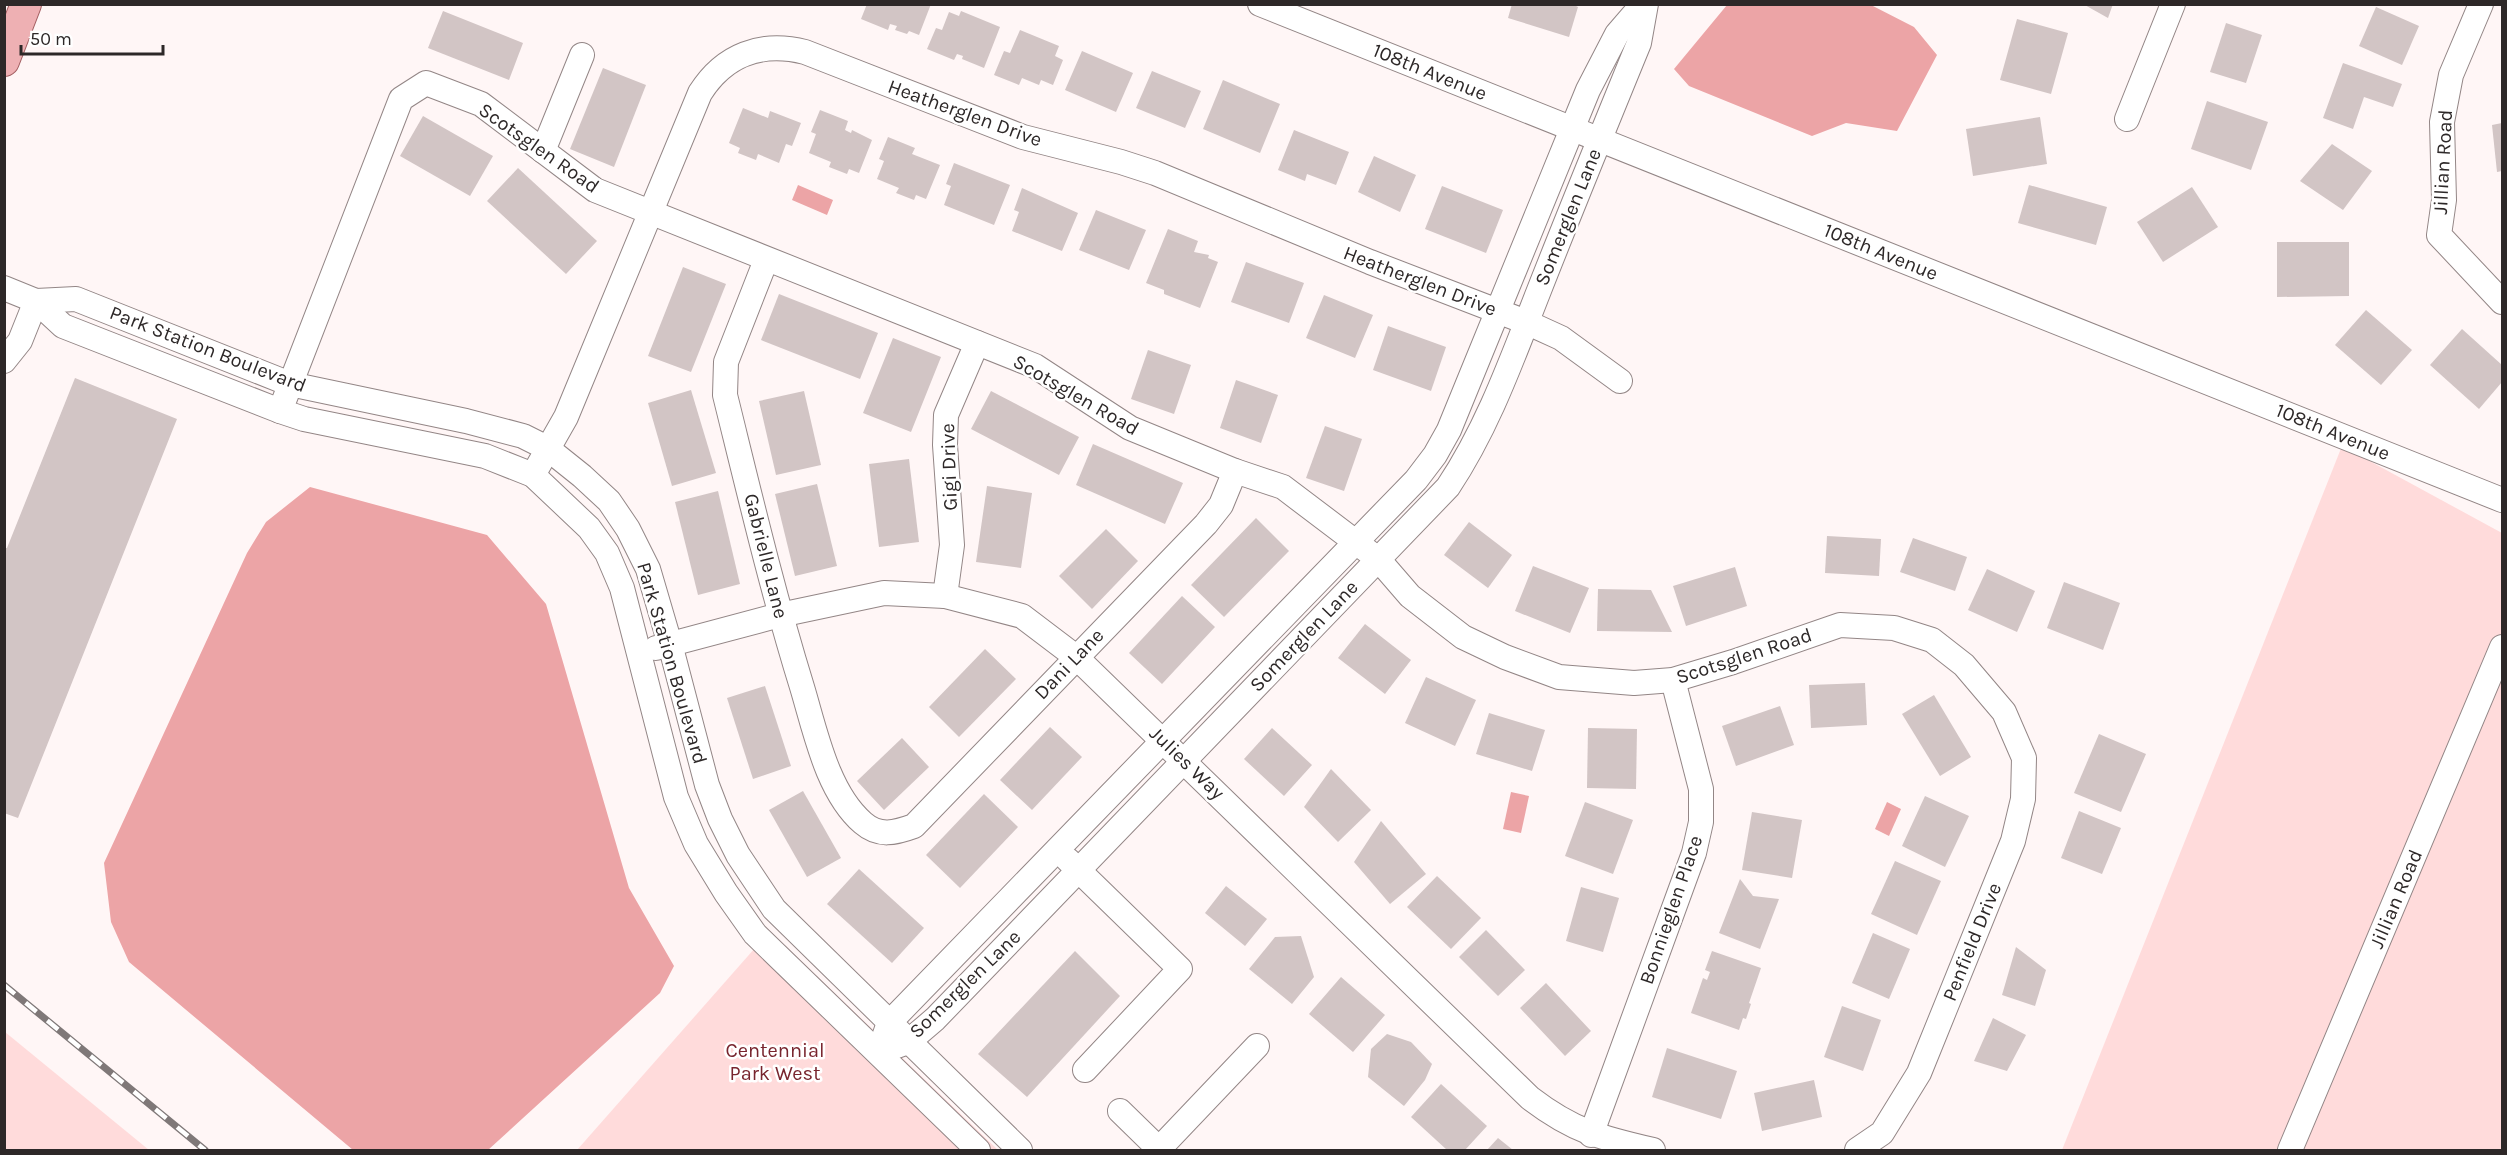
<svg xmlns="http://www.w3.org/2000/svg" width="2507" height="1155" font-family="Karla,sans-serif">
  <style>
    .green { fill: #ffdbdb }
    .water { fill: #eca4a6 }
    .building { fill: #d2c5c5 }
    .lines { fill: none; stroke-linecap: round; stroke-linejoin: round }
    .minor-casing { stroke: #938686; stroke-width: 26 }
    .major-casing { stroke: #a35e61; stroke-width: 32 }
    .minor { stroke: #fff; stroke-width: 24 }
    .major { stroke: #eeb0b3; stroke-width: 30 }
    .rail-casing { stroke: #7f7878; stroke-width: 7 }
    .rail { stroke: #fff; stroke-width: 4.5; stroke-dasharray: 14; stroke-linecap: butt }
    .labels { text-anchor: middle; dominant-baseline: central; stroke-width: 5; stroke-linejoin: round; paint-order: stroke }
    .street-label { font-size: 20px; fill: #2d2828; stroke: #fff }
    .park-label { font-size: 20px; fill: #78252e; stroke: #fff }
  </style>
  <rect width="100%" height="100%" fill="#fff6f6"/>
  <g class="green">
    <path d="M2342 446 2502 533V1150H2062Z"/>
    <path d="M770 931 998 1150H577Z"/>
    <path d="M4 1032H5L149 1150H5Z"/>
  </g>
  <g class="water">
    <path d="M1727 5H1871L1914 27 1937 55 1897 131 1846 123 1812 136 1689 86 1674 69Z"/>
    <path d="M798 185 833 200 827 215 792 200Z"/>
    <path d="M310 487 487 535 546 604 629 888 674 966 660 993 488 1150H353L129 962 111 922 104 863 247 553 266 522Z"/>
    <path d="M1511 792 1529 796 1521 833 1503 829Z"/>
    <path d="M1887 802 1901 809 1889 836 1875 829Z"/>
  </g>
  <g class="building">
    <path d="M867 4H931L919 35 909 31 907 34 895 30 897 26 890 24 888 30 861 19Z"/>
    <path d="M1512 4H1572L1578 7 1569 37 1508 18Z"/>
    <path d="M2083 4H2113L2108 18Z"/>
    <path d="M2376 7 2419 26 2402 65 2359 46Z"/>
    <path d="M443 11 523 43 509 80 428 48Z"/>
    <path d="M961 11 1000 27 984 68 962 59 963 56 957 54 954 60 927 49 936 28 942 30 949 12 959 16Z"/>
    <path d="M2017 19 2068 33 2051 94 2000 80Z"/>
    <path d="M2226 23 2262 35 2246 83 2210 72Z"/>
    <path d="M1020 30 1059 46 1055 56 1063 60 1053 85 1041 80 1039 85 1022 78 1019 85 994 75 1004 51 1010 53Z"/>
    <path d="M1082 51 1133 73 1116 112 1065 90Z"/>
    <path d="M2343 63 2402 84 2393 107 2364 97 2353 129 2323 118Z"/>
    <path d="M603 68 646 85 614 167 570 149Z"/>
    <path d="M1152 71 1201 91 1185 128 1136 108Z"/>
    <path d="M1223 80 1280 104 1260 153 1203 129Z"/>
    <path d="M2207 101 2268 122 2251 170 2191 149Z"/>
    <path d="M743 108 768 118 770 111 801 123 792 146 786 144 779 163 758 154 756 160 738 153 740 148 729 143Z"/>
    <path d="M820 110 848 121 845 130 851 133 852 130 872 140 859 173 849 169 847 174 829 167 831 162 809 153 816 134 811 132Z"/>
    <path d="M423 116 493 156 470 196 400 156Z"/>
    <path d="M2040 117 2047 164 1973 176 1966 129Z"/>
    <path d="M2502 123V171L2497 172 2492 125Z"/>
    <path d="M1294 130 1349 152 1336 185 1307 174 1305 181 1278 170Z"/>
    <path d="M888 137 915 148 912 154 940 165 926 199 916 195 914 200 896 193 899 188 877 179 884 161 879 159Z"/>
    <path d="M2332 144 2372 171 2343 210 2300 181Z"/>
    <path d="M1374 156 1416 175 1400 212 1358 192Z"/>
    <path d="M954 163 1010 185 994 225 944 205 951 186 946 184Z"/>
    <path d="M518 168 597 241 566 274 487 201Z"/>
    <path d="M2029 185 2107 207 2096 245 2018 223Z"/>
    <path d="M1442 186 1503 210 1486 253 1425 229Z"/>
    <path d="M2192 187 2218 227 2163 262 2137 222Z"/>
    <path d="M1022 188 1078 213 1062 251 1012 231 1019 212 1014 210Z"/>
    <path d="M1096 210 1146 230 1129 270 1079 250Z"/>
    <path d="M1168 229 1198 241 1194 252 1209 255 1208 258 1218 262 1200 308 1164 294V290L1146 283Z"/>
    <path d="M2277 242H2349V296L2277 297Z"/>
    <path d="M1246 262 1304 283 1289 323 1231 302Z"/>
    <path d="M683 267 726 284 691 372 648 356Z"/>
    <path d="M779 294 878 333 860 379 761 340Z"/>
    <path d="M1324 295 1373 315 1355 358 1306 338Z"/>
    <path d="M2366 310 2412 350 2381 385 2335 345Z"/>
    <path d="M1388 326 1446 347 1431 391 1373 370Z"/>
    <path d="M2462 329 2502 365V382L2479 409 2430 365Z"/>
    <path d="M893 338 941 357 911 432 863 413Z"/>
    <path d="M1148 350 1191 365 1174 414 1131 399Z"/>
    <path d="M75 378 177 419 18 818 4 813V548H7Z"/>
    <path d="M1236 380 1278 395 1261 443 1220 428Z"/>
    <path d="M691 390 716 473 672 486 648 403Z"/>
    <path d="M804 391 821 465 776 475 759 401Z"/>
    <path d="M991 391 1079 437 1059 475 971 429Z"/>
    <path d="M1325 426 1362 439 1344 491 1306 478Z"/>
    <path d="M1093 444 1183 483 1165 524 1076 485Z"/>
    <path d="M909 459 919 542 879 547 869 464Z"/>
    <path d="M817 484 837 566 795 576 775 494Z"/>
    <path d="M987 486 1032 493 1021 568 976 562Z"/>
    <path d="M718 491 740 584 698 595 675 502Z"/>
    <path d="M1256 518 1289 551 1224 617 1191 585Z"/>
    <path d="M1469 522 1512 555 1488 588 1444 555Z"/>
    <path d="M1106 529 1138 561 1092 609 1059 576Z"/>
    <path d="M1827 536 1881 539 1879 576 1825 573Z"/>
    <path d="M1913 538 1967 557 1955 591 1900 572Z"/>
    <path d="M1533 566 1589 588 1570 633 1515 611Z"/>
    <path d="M1735 567 1747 606 1686 626 1673 586Z"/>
    <path d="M1987 569 2035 591 2017 632 1968 610Z"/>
    <path d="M2064 582 2120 603 2103 650 2047 628Z"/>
    <path d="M1598 589 1651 590 1672 632 1597 631Z"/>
    <path d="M1182 596 1215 627 1162 684 1129 653Z"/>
    <path d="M1365 624 1411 660 1385 694 1338 658Z"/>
    <path d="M985 649 1016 679 959 737 929 707Z"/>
    <path d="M1426 677 1476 700 1455 746 1405 723Z"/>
    <path d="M1865 683 1867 725 1811 728 1809 685Z"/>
    <path d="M765 686 791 766 753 779 727 698Z"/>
    <path d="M1934 695 1971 757 1940 776 1902 714Z"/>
    <path d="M1780 706 1794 745 1736 766 1722 726Z"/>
    <path d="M1489 713 1545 730 1532 771 1476 754Z"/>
    <path d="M1050 727 1082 757 1032 810 1000 780Z"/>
    <path d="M1272 728 1312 765 1284 796 1244 759Z"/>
    <path d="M1588 728 1637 729 1636 789 1587 788Z"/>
    <path d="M2099 734 2146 754 2121 812 2074 793Z"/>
    <path d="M902 738 929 767 884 810 857 781Z"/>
    <path d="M1331 769 1371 810 1338 842 1304 807Z"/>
    <path d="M803 791 841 858 807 877 769 810Z"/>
    <path d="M984 794 1018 827 960 888 926 855Z"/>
    <path d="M1925 796 1969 816 1945 867 1902 846Z"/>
    <path d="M1585 802 1633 820 1613 874 1565 856Z"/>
    <path d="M2079 811 2121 828 2102 874 2061 858Z"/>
    <path d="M1752 812 1802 820 1792 878 1742 870Z"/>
    <path d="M1381 821 1426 874 1390 904 1354 862Z"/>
    <path d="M1895 861 1941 881 1917 935 1871 914Z"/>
    <path d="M859 869 924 928 892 963 827 904Z"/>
    <path d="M1437 876 1481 918 1451 949 1407 907Z"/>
    <path d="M1740 879 1753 896 1779 899 1760 949 1719 933Z"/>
    <path d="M1226 886 1267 919 1245 946 1205 913Z"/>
    <path d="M1581 887 1619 898 1603 952 1566 941Z"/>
    <path d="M1486 930 1525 970 1498 996 1459 957Z"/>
    <path d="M1873 933 1910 949 1889 999 1852 983Z"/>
    <path d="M1301 936 1314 977 1292 1004 1249 969 1275 937Z"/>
    <path d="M2016 947 2046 970 2035 1006 2002 995Z"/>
    <path d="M1075 951 1120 996 1027 1097 978 1054Z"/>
    <path d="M1712 951 1761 968 1749 1003 1751 1004 1746 1019 1743 1018 1739 1030 1691 1013 1703 978 1707 980 1710 972 1705 970Z"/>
    <path d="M1341 977 1385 1015 1353 1052 1309 1014Z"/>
    <path d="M1546 983 1591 1031 1565 1056 1520 1008Z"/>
    <path d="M1842 1006 1881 1020 1863 1071 1824 1057Z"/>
    <path d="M1993 1018 2026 1035 2007 1071 1974 1061Z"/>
    <path d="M1387 1034 1411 1042 1432 1064 1425 1080 1404 1106 1368 1077 1371 1049Z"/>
    <path d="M1667 1048 1737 1071 1721 1119 1652 1097Z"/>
    <path d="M1814 1080 1822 1117 1762 1131 1754 1093Z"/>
    <path d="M1441 1084 1487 1126 1465 1150H1447L1411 1117Z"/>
    <path d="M1498 1138 1513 1150H1487Z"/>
  </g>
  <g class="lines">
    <g class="minor-casing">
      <g id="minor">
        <path d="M1260 4 2502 500"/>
        <path d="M2481 4 2451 75 2442 122 2444 200 2439 235 2502 302"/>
        <path d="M2127 119 2173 4"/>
        <path d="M543 151 582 55"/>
        <path d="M766 260 726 362 725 395C749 492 772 590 802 687 815 730 827 792 863 823 879 837 895 833 914 826L1206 524 1221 505 1235 471"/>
        <path d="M4 288 36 301 63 326 280 411 304 419 485 456 533 475 589 528 607 553 622 588 676 797 696 844 726 893 755 934 978 1150"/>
        <path d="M36 301 76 299 290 384 466 421 523 436 547 448 582 476 609 501 628 529 648 569 670 644 707 785 720 819 738 855 774 909 1020 1150"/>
        <path d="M4 361 20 341 36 301"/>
        <path d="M280 411 401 99 426 83 481 104 595 190 1035 366 1130 428 1235 471 1283 487 1378 559 1410 596 1463 637 1505 657 1559 677 1634 683 1673 680 1733 662 1840 625 1894 628 1932 640 1964 665 2004 712 2024 758 2023 799 2013 841 1919 1073 1882 1133 1857 1150"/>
        <path d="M533 475 566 417 700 93C724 55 761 41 805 52L1023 137 1121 162 1155 173 1370 262 1526 322 1561 338 1620 381"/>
        <path d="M945 596 952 545 945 445 946 415 977 343"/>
        <path d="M656 648 780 615 884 593 945 596 1022 616 1076 657 1530 1098C1573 1131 1601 1138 1653 1150"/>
        <path d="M1068 860 1180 969 1085 1070"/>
        <path d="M884 1037 889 1023 1416 480 1435 455 1449 430 1588 90 1617 34 1643 4"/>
        <path d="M894 1047 908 1042 935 1019 1448 487C1488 427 1512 359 1538 293 1571 209 1605 126 1639 43L1646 4"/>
        <path d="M1120 1111 1160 1150"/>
        <path d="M1591 1135 1694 853 1701 822V789L1673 680"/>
        <path d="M1159 1149 1257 1046"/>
        <path d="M2290 1150 2502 647"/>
      </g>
    </g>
    <g class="major-casing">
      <path id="major" d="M4 61 26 4"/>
    </g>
    <use href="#minor" class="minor"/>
    <use href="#major" class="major"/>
    <g class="rail-casing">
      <path id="rail" d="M4 985 205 1150"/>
    </g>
    <use href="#rail" class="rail"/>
  </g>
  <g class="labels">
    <g class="street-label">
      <text transform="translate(1430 72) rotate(22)">108th Avenue</text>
      <text transform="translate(965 113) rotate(20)">Heatherglen Drive</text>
      <text transform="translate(539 148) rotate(35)">Scotsglen Road</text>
      <text transform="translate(2443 162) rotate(-87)">Jillian Road</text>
      <text transform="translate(1568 217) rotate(-68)">Somerglen Lane</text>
      <text transform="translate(1881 252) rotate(22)">108th Avenue</text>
      <text transform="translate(1420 281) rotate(21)">Heatherglen Drive</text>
      <text transform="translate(208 349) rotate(21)">Park Station Boulevard</text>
      <text transform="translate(1076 395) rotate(30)">Scotsglen Road</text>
      <text transform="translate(2333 432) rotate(22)">108th Avenue</text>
      <text transform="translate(949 467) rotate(-92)">Gigi Drive</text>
      <text transform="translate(766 556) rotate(76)">Gabrielle Lane</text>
      <text transform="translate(1304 636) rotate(-46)">Somerglen Lane</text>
      <text transform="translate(1744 656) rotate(-18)">Scotsglen Road</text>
      <text transform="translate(672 663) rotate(74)">Park Station Boulevard</text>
      <text transform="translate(1069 664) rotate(-46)">Dani Lane</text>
      <text transform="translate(1187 763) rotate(44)">Julies Way</text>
      <text transform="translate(2396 899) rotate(-67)">Jillian Road</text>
      <text transform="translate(1671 910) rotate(-71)">Bonnieglen Place</text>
      <text transform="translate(1972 942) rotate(-68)">Penfield Drive</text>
      <text transform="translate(965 984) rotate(-44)">Somerglen Lane</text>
    </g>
    <g class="park-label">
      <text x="775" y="1050">Centennial<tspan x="775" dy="23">Park West</tspan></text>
    </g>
  </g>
  <rect width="2507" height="1155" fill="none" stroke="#2d2828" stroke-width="12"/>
  <path d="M21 45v9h142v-9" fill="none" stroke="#2d2828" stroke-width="3"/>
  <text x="30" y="45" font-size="18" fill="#2d2828" stroke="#ffffff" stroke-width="4.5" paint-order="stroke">50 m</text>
</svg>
